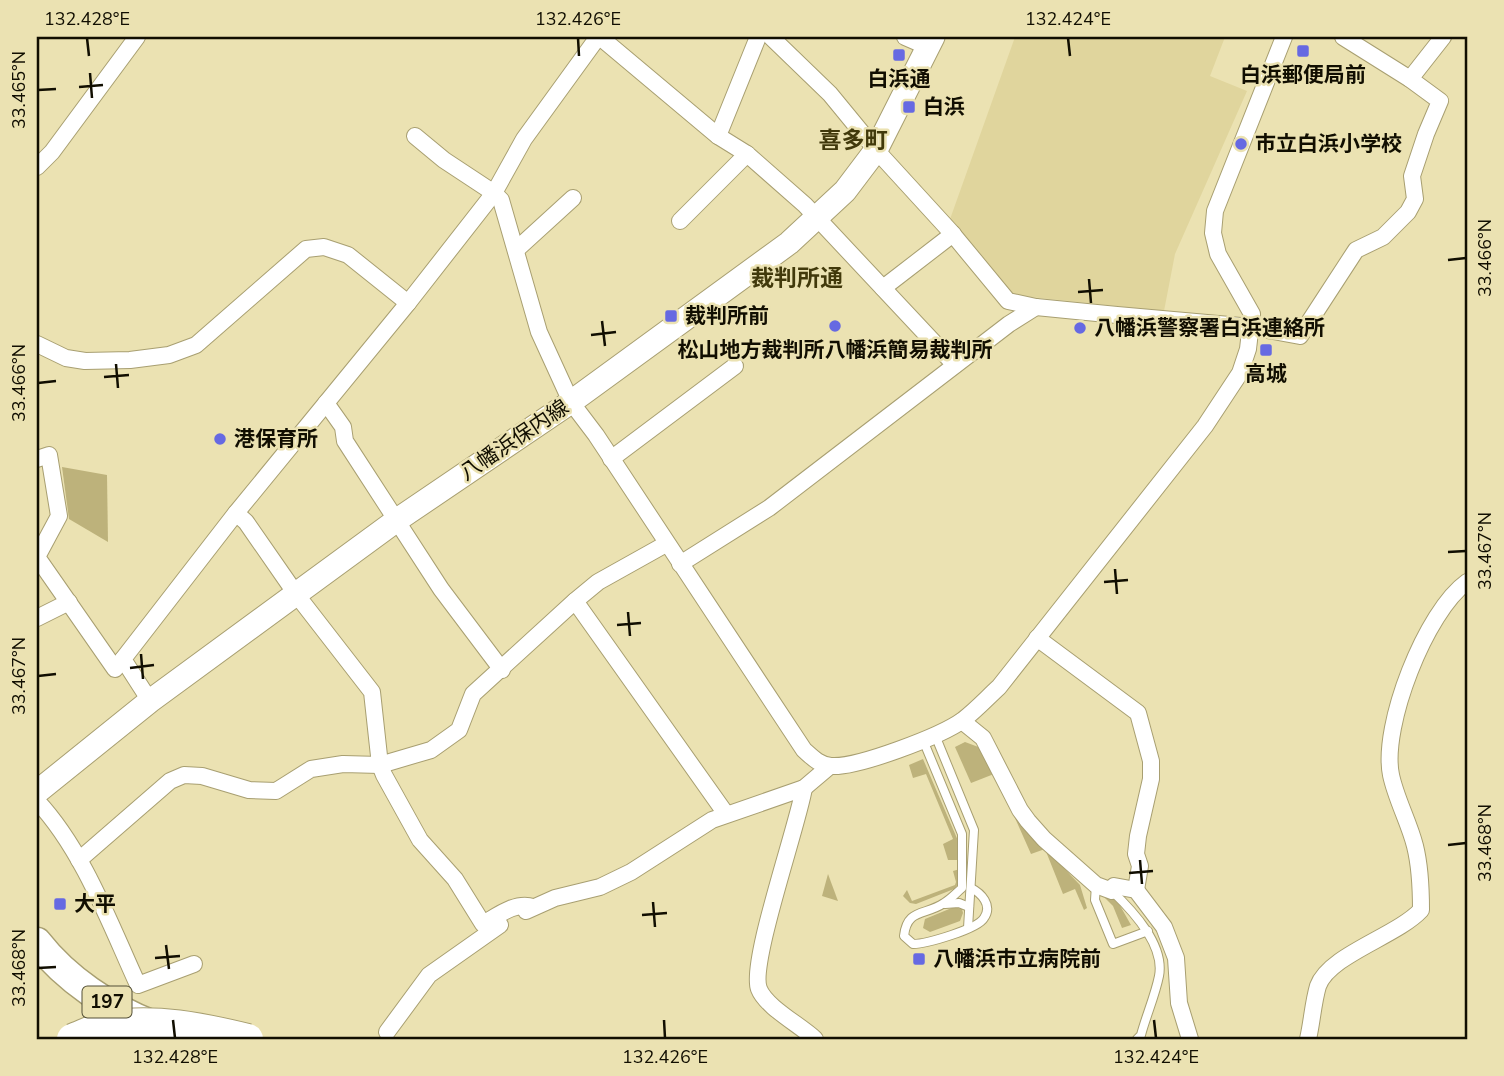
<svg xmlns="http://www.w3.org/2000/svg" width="1504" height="1076" font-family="'Nunito Sans','Noto Sans JP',sans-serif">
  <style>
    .built { fill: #e0d59d }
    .green { fill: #bdb27b }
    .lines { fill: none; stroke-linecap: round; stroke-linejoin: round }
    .service-casing { stroke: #a89f71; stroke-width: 10 }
    .minor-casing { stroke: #a89f71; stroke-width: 18 }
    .secondary-casing { stroke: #a89f71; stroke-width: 25 }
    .trunk-casing { stroke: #a89f71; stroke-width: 31 }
    .service { stroke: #fff; stroke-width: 8 }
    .minor { stroke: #fff; stroke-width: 16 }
    .secondary { stroke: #fff; stroke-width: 23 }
    .trunk { stroke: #fff; stroke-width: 28 }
    .motorway-bridge-casing { stroke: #a89f71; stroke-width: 32; stroke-linecap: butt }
    .motorway-bridge { stroke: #fff; stroke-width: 30 }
    .ticks { fill: none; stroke: #110e01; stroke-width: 2.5 }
    .poi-dot { fill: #6669e2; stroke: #ebe2b2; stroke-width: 2.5 }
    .labels { text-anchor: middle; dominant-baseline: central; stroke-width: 5; stroke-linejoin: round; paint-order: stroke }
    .shield { fill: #ebe2b2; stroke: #524e36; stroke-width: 2 }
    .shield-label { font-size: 19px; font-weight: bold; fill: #110e01 }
    .poi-label { font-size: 21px; font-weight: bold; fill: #110e01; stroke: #ebe2b2; text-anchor: start }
    .street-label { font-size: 21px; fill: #110e01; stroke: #ebe2b2 }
    .neighbourhood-label { font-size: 23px; font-weight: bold; fill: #41390b; stroke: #ebe2b2 }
    .neatline { fill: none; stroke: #110e01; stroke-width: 2.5 }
    .ticks-label { font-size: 18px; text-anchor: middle; fill: #110e01 }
  </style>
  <rect width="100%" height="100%" fill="#ebe2b2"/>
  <path class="built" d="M1015 37H1225L1210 76 1247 91 1175 254 1164 311 1012 295 949 222Z"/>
  <g class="green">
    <path d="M62 467 107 475 108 542 69 519Z"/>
    <path d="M965 742 981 748 994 774 971 783 955 747Z"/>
    <path d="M923 759 959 843 958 860H948L943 844 953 839 926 774 913 778 909 765Z"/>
    <path d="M1003 791 1060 864 1080 885 1087 908 1084 910 1075 889 1063 894 1045 849 1031 854Z"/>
    <path d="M960 869 959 883 954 889 916 904 910 903 903 896 907 890 912 901 955 885 956 882 953 871Z"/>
    <path d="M828 874 838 901 822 896Z"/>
    <path d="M1106 894 1118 902 1131 925 1122 928 1113 906 1105 898Z"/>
    <path d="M954 907 962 909 963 913 960 921 930 932 923 928 925 919Z"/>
  </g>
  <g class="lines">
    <g class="service-casing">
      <g id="service">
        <path d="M935 735 974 830 968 928"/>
        <path d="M923 740 962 834V888C956 893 951 899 944 903 925 916 907 908 904 936L913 944C926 944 978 929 984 918 993 905 981 893 971 888"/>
        <path d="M1096 885 1095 900 1113 944 1148 931"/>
        <path d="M1112 891C1133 911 1165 945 1159 976 1155 996 1146 1016 1141 1035L1137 1039"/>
        <path d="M945 904 959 903 969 907"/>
      </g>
    </g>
    <g class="minor-casing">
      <g id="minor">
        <path d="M600 37 718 136 747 154 805 205 955 365"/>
        <path d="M771 37 830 94 876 150 951 232 1008 301 1036 307 1117 315 1252 327 1300 336 1356 250 1383 237 1408 212 1415 199 1412 176 1426 134 1440 101 1410 79 1343 37"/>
        <path d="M905 37 928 47"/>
        <path d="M1410 79 1443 37"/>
        <path d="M415 136 444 160 494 193 501 200 539 332 571 402 596 435 804 750C812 757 819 765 831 766 857 768 941 736 963 720 976 710 987 698 999 687L1205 426 1240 373 1248 349 1252 314 1218 254 1213 233 1215 211 1284 37"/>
        <path d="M718 136 758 37"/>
        <path d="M37 167 52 152 137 37"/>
        <path d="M680 221 747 154"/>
        <path d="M516 250 573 198"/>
        <path d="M883 288 953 234"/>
        <path d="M37 344 66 358 85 361 130 360 169 355 196 345 306 249 324 247 348 255 408 303"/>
        <path d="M326 403 343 427 345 441 441 589 502 670"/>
        <path d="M37 459 49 455 59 516 37 557 115 669 123 659"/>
        <path d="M611 459 735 366"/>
        <path d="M236 513 246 522 296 594 372 692 380 765 384 775 420 840 455 879 483 924C497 916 516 901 533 907"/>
        <path d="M680 564 769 508 1009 324 1036 307"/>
        <path d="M575 601 726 814"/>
        <path d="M37 618 69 602"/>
        <path d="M1037 638 1138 713 1151 761V779L1138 836 1136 854 1140 866 1136 890"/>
        <path d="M150 701 123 659 236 513 408 303 494 193 524 139 598 37"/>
        <path d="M962 721 983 738 1020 810 1028 821 1044 839 1096 885 1112 891 1114 886 1136 890 1164 927 1176 958 1179 1003 1190 1039"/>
        <path d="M804 788C798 825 749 964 759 989 766 1007 800 1025 815 1039"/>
        <path d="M37 801C83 850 110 924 138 985L194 964"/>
        <path d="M79 860 170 781 184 775 202 776 249 790 276 791 311 769 343 764 380 765 431 750 459 730 473 694 575 601 598 582 666 544"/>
        <path d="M526 911 555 898 600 887 631 872 712 820 804 788 830 766"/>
        <path d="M387 1032 429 975 500 925"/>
        <path d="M1308 1039C1312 1022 1313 1003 1318 986 1329 955 1397 936 1421 910 1421 889 1420 866 1415 846 1409 822 1396 799 1391 775 1381 726 1426 611 1467 582"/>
      </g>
    </g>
    <g class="secondary-casing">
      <path id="secondary" d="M37 792 150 701 397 520 571 402 789 243 845 191 876 150 933 37"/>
    </g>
    <g class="trunk-casing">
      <path id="trunk" d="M37 942C66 979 109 1008 153 1025"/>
    </g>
    <use href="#service" class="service"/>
    <use href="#minor" class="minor"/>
    <use href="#secondary" class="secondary"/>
    <use href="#trunk" class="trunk"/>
    <g class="motorway-bridge-casing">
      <path id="motorway-bridge" d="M72 1039C83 1035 96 1028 108 1026 155 1018 202 1028 248 1039"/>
    </g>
    <use href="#motorway-bridge" class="motorway-bridge"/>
  </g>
  <path class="ticks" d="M87 38 89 56M578 38 579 56M1068 38 1070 56M90 73 92 98M79 87 103 85M38 90 56 89M1448 260 1466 258M1089 279 1091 303M1078 292 1103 290M602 321 605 346M591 335 616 332M116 364 118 388M104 377 129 375M38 383 56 381M1448 552 1466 551M1115 569 1117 594M1104 582 1128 580M628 612 630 636M617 625 641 623M141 654 143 679M130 668 154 665M38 676 56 674M1448 845 1466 843M1140 860 1142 884M1129 873 1153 871M653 902 655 927M642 915 667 913M166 945 169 969M155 958 180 956M38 968 56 967M173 1020 175 1038M664 1020 665 1038M1154 1020 1156 1038"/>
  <g class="poi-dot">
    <rect x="1296" y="44" width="14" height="14" rx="3.5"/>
    <rect x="892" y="48" width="14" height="14" rx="3.5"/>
    <rect x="902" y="100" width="14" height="14" rx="3.5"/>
    <circle cx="1241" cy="144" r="7"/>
    <rect x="664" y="309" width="14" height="14" rx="3.5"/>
    <circle cx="835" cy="326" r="7"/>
    <circle cx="1080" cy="328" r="7"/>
    <rect x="1259" y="343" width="14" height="14" rx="3.5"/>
    <circle cx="220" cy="439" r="7"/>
    <rect x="53" y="897" width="14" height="14" rx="3.5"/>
    <rect x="912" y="952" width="14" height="14" rx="3.5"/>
  </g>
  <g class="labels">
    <rect class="shield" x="82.5" y="986.5" width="49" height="31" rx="5"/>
    <g class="shield-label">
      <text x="107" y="1002">197</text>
    </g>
    <g class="poi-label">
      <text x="1303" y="75" text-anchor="middle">白浜郵便局前</text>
      <text x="899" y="79" text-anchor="middle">白浜通</text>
      <text x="923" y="107">白浜</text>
      <text x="1255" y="144">市立白浜小学校</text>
      <text x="685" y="316">裁判所前</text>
      <text x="1094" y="328">八幡浜警察署白浜連絡所</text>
      <text x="835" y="350" text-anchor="middle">松山地方裁判所八幡浜簡易裁判所</text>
      <text x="1266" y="374" text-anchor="middle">高城</text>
      <text x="234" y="439">港保育所</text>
      <text x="74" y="904">大平</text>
      <text x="933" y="959">八幡浜市立病院前</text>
    </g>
    <g class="street-label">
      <text transform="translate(514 440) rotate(-34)">八幡浜保内線</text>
    </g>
    <g class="neighbourhood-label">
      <text x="853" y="140">喜多町</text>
      <text x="797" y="278">裁判所通</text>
    </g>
  </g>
  <rect width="1504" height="1076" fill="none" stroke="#ebe2b2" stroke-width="77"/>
  <rect x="38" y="38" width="1428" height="1000" class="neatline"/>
  <g class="ticks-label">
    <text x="87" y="25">132.428°E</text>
    <text x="578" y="25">132.426°E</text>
    <text x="1068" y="25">132.424°E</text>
    <text transform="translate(19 90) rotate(-90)" y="6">33.465°N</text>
    <text transform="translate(1485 258) rotate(-90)" y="6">33.466°N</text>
    <text transform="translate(19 383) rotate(-90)" y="6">33.466°N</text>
    <text transform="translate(1485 551) rotate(-90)" y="6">33.467°N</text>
    <text transform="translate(19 676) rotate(-90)" y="6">33.467°N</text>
    <text transform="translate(1485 843) rotate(-90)" y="6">33.468°N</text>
    <text transform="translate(19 968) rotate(-90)" y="6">33.468°N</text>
    <text x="175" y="1063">132.428°E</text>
    <text x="665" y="1063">132.426°E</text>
    <text x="1156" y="1063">132.424°E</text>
  </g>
</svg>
